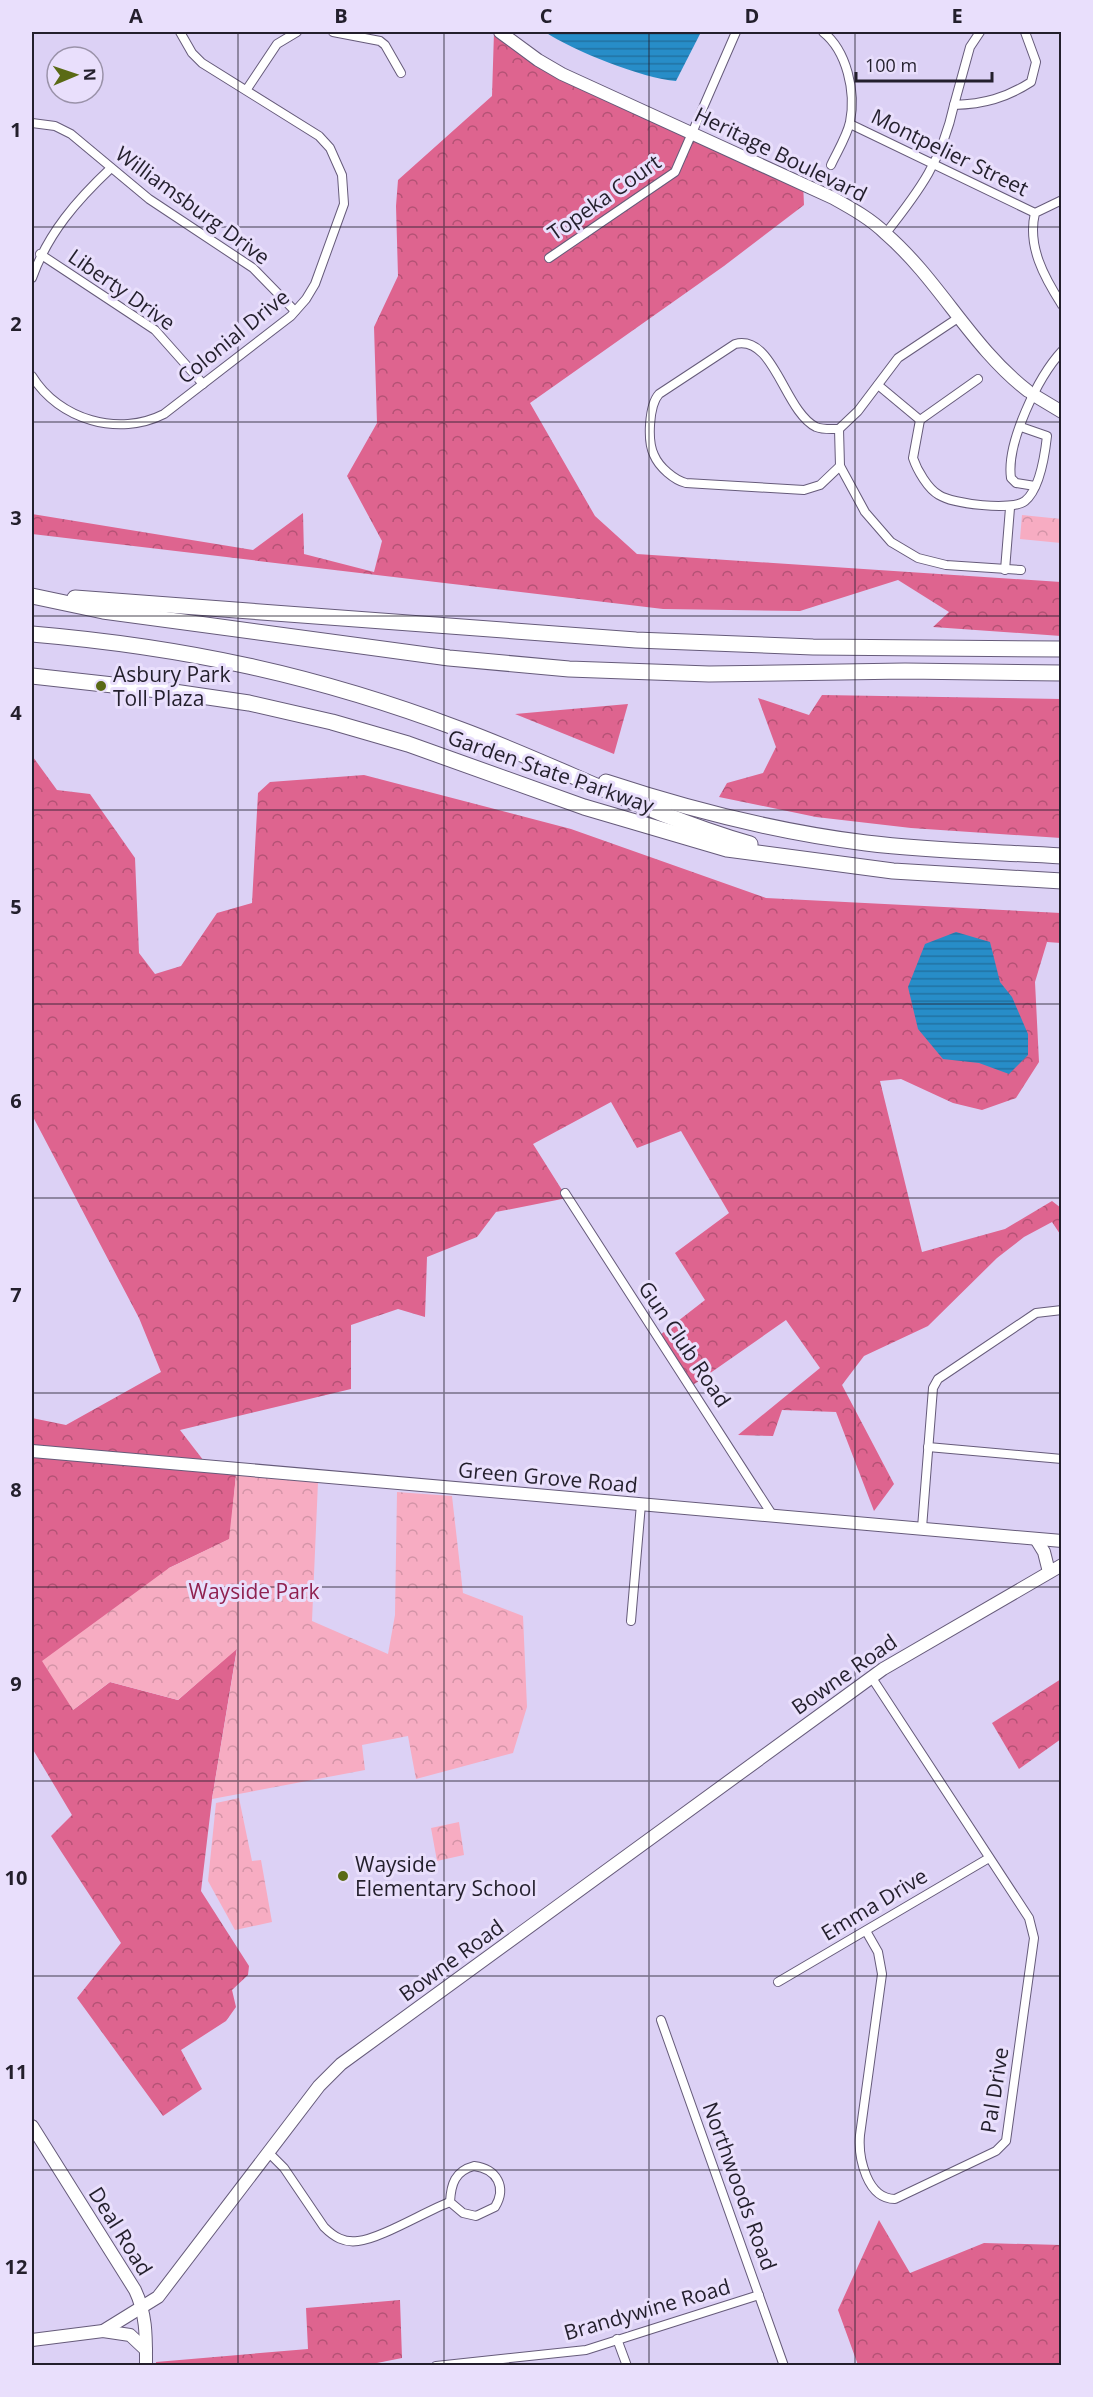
<svg xmlns="http://www.w3.org/2000/svg" width="1093" height="2397" font-family="'Open Sans',sans-serif">
  <style>
    .forest { fill: url(#forest-crowns) }
    .park { fill: url(#park-crowns) }
    .water { fill: url(#water-rules) }
    .lines { fill: none; stroke-linecap: round; stroke-linejoin: round }
    .street-casing { stroke: #665b7a; stroke-width: 10 }
    .secondary-casing { stroke: #665b7a; stroke-width: 14 }
    .highway-casing { stroke: #665b7a; stroke-width: 17 }
    .street { stroke: #fff; stroke-width: 8 }
    .secondary { stroke: #fff; stroke-width: 12 }
    .highway { stroke: #fff; stroke-width: 15 }
    .grid { fill: none; stroke: #231f2c; stroke-width: 1.5; stroke-opacity: 0.55 }
    .poi-dot { fill: #5a6a15; stroke: #e9dffc; stroke-width: 2 }
    .labels { text-anchor: middle; dominant-baseline: central; stroke-width: 6; stroke-linejoin: round; paint-order: stroke }
    .street-label { font-size: 21px; fill: #231f2c; stroke: #e9dffc }
    .poi-label { font-size: 21px; fill: #231f2c; stroke: #e9dffc; text-anchor: start }
    .park-label { font-size: 21px; fill: #902150; stroke: #e9dffc }
    .neatline { fill: none; stroke: #231f2c; stroke-width: 2 }
    .grid-label { font-size: 20px; text-anchor: middle; font-weight: bold; fill: #231f2c }
  </style>
  <defs>
    <pattern id="forest-crowns" width="20" height="18" patternUnits="userSpaceOnUse" patternTransform="scale(1.5)"><rect width="20" height="18" fill="#de648f"/><path d="M2 6a3 3 0 1 1 6 0M12 15a3 3 0 1 1 6 0" fill="none" stroke="#b45275"/></pattern>
    <pattern id="park-crowns" width="20" height="18" patternUnits="userSpaceOnUse" patternTransform="scale(1.5)"><rect width="20" height="18" fill="#f7acc2"/><path d="M2 6a3 3 0 1 1 6 0M12 15a3 3 0 1 1 6 0" fill="none" stroke="#d394a7"/></pattern>
    <pattern id="water-rules" width="6" height="5" patternUnits="userSpaceOnUse" patternTransform="scale(1.5)"><rect width="6" height="5" fill="#278dc8"/><path d="M0 2.5h6" fill="none" stroke="#2173a3"/></pattern>
  </defs>
  <rect width="100%" height="100%" fill="#dcd1f5"/>
  <g class="forest">
    <path d="M494 32H504L553 71 803 182 804 205 724 266 530 403 595 516 637 554 1061 582V636L933 627 949 612 898 580 800 611 663 609 32 534V514L253 550 303 513 304 554 374 572 382 541 347 476 377 423 374 327 398 276 396 206 398 180 492 96Z"/>
    <path d="M822 695 1061 699V838L911 828 816 817 719 797 727 783 763 773 776 747 758 698 809 715Z"/>
    <path d="M628 704 614 754 515 714Z"/>
    <path d="M33 757 57 790 90 794 135 858 139 953 155 974 181 966 217 913 252 903 258 793 270 782 364 775 571 829 766 898 1061 913V943L1047 942 1035 982 1039 1062 1016 1098 982 1110 953 1103 901 1079 880 1081 922 1252 1005 1229 1052 1201 1061 1208 1062 1237 1052 1222 1024 1237 997 1258 928 1326 864 1356 842 1385 894 1484 874 1511 836 1412 782 1410 773 1436 738 1435 820 1368 786 1320 693 1385 660 1335 705 1300 675 1253 729 1213 681 1131 637 1148 611 1102 533 1144 567 1198 496 1212 477 1237 427 1257 425 1317 398 1309 351 1325V1389L180 1430 207 1465 236 1475 230 1539 169 1568 73 1710 110 1682 178 1700 237 1648 212 1799 201 1891 249 1966 248 1975 232 1990 236 2007 226 2021 181 2050 202 2089 163 2116 77 1998 121 1943 51 1836 72 1815 32 1748V1418L66 1425 161 1372 139 1318 32 1115Z"/>
    <path d="M1061 1679V1739L1019 1769 992 1723Z"/>
    <path d="M879 2220 910 2273 984 2243 1061 2245V2365H858L838 2310Z"/>
    <path d="M400 2300 402 2358 362 2366 156 2365V2362L308 2349 306 2308Z"/>
  </g>
  <g class="park">
    <path d="M1022 515 1061 519V543L1020 539Z"/>
    <path d="M236 1475 318 1482 312 1621 388 1654 395 1615 397 1492 452 1496 463 1593 523 1616 527 1707 513 1753 416 1779 408 1736 362 1745 365 1770 212 1799 237 1649 178 1700 110 1682 73 1710 42 1661 169 1568 229 1539Z"/>
    <path d="M239 1798 252 1861 261 1860 272 1922 235 1930 208 1881 216 1803Z"/>
    <path d="M459 1822 464 1855 437 1861 431 1828Z"/>
  </g>
  <g class="water">
    <path d="M545 32H701L676 81C643 79 572 50 545 32Z"/>
    <path d="M956 932 990 942 1000 982 1012 997 1028 1034V1055L1009 1074 979 1063 943 1059 918 1029 908 987 925 944Z"/>
  </g>
  <g class="lines">
    <g class="street-casing">
      <g id="street">
        <path d="M333 32 380 41 385 45 401 73"/>
        <path d="M823 32C847 51 856 92 850 122 847 136 837 152 831 165"/>
        <path d="M980 32 970 47 954 105C984 104 1006 98 1031 82L1036 62 1025 32"/>
        <path d="M247 89 277 44 297 32"/>
        <path d="M32 123 55 126 71 134 149 199 253 268 295 311"/>
        <path d="M850 124 1035 213"/>
        <path d="M1062 200 1035 213C1027 246 1044 277 1062 305"/>
        <path d="M886 233C920 190 942 160 954 105"/>
        <path d="M40 254 155 330 203 384"/>
        <path d="M549 258 675 172 736 32"/>
        <path d="M32 278C48 233 77 200 111 168"/>
        <path d="M32 376C59 420 119 437 164 414L291 316 306 299 315 284 344 204 342 175 330 148 319 136 202 63 192 53 180 32"/>
        <path d="M978 379 920 420 913 458C917 470 928 489 939 495 953 504 1012 511 1025 501 1040 489 1045 454 1047 436L1021 427"/>
        <path d="M878 385 920 420"/>
        <path d="M839 429C832 429 823 430 816 427 784 411 774 334 735 344L659 394C649 405 647 441 654 455 659 467 674 480 686 483L804 490 820 485 840 466"/>
        <path d="M839 429 840 466 865 512 891 542 918 558 946 565 1021 570"/>
        <path d="M839 429 858 411 898 358 958 318"/>
        <path d="M1035 486 1016 483 1011 478C1006 443 1038 377 1062 351"/>
        <path d="M1005 570 1010 508"/>
        <path d="M565 1193 773 1516"/>
        <path d="M928 1447 1062 1459"/>
        <path d="M922 1528 933 1388 938 1379 1036 1313 1062 1310"/>
        <path d="M631 1621 641 1504"/>
        <path d="M866 1931 878 1952 882 1974 860 2135C858 2158 867 2199 895 2199L996 2151 1006 2141 1034 1938 1029 1918 872 1678"/>
        <path d="M778 1982 989 1858"/>
        <path d="M661 2020 784 2366"/>
        <path d="M269 2153 284 2168 324 2227C334 2237 344 2243 358 2241 380 2239 426 2211 450 2202"/>
        <path d="M474 2166C497 2169 507 2187 495 2207L476 2216 463 2213 450 2202C451 2184 455 2171 474 2166Z"/>
        <path d="M617 2339 627 2366"/>
        <path d="M436 2366 586 2350 759 2295"/>
      </g>
    </g>
    <g class="secondary-casing">
      <g id="secondary">
        <path d="M500 32 538 60 562 74 833 198C851 208 871 219 886 234 940 281 971 347 1028 391"/>
        <path d="M1032 394 1062 412"/>
        <path d="M32 1451 1062 1541"/>
        <path d="M1036 1539 1044 1552 1049 1572"/>
        <path d="M32 2126 135 2290C147 2315 146 2339 146 2366"/>
        <path d="M103 2331 130 2335 146 2350"/>
        <path d="M32 2340 103 2331 158 2297 319 2086 341 2064 883 1669 1062 1565"/>
      </g>
    </g>
    <g class="highway-casing">
      <g id="highway">
        <path d="M32 596 103 611 449 658 569 669 709 674 905 671 1062 673"/>
        <path d="M75 598 636 640 813 647 1062 649"/>
        <path d="M32 634C184 647 316 675 459 729 557 765 649 815 750 844"/>
        <path d="M32 676 167 691 249 703 332 722 408 744 584 807 727 849 893 871 1062 881"/>
        <path d="M606 782C691 810 777 832 866 843 931 851 997 852 1062 856"/>
      </g>
    </g>
    <use href="#street" class="street"/>
    <use href="#secondary" class="secondary"/>
    <use href="#highway" class="highway"/>
  </g>
  <path class="grid" d="M238 32V2366M444 32V2366M649 32V2366M855 32V2366M32 227H1062M32 422H1062M32 616H1062M32 810H1062M32 1004H1062M32 1198H1062M32 1393H1062M32 1587H1062M32 1781H1062M32 1976H1062M32 2170H1062"/>
  <g class="poi-dot">
    <circle cx="101" cy="686" r="6"/>
    <circle cx="343" cy="1876" r="6"/>
  </g>
  <g class="labels">
    <g class="street-label">
      <text transform="translate(950 152) rotate(26)">Montpelier Street</text>
      <text transform="translate(781 154) rotate(26)">Heritage Boulevard</text>
      <text transform="translate(604 197) rotate(-35)">Topeka Court</text>
      <text transform="translate(193 205) rotate(36)">Williamsburg Drive</text>
      <text transform="translate(122 289) rotate(35)">Liberty Drive</text>
      <text transform="translate(233 336) rotate(-39)">Colonial Drive</text>
      <text transform="translate(551 771) rotate(19)">Garden State Parkway</text>
      <text transform="translate(685 1344) rotate(56)">Gun Club Road</text>
      <text transform="translate(548 1477) rotate(5)">Green Grove Road</text>
      <text transform="translate(844 1674) rotate(-35)">Bowne Road</text>
      <text transform="translate(874 1904) rotate(-31)">Emma Drive</text>
      <text transform="translate(451 1960) rotate(-36)">Bowne Road</text>
      <text transform="translate(994 2090) rotate(-81)">Pal Drive</text>
      <text transform="translate(740 2186) rotate(70)">Northwoods Road</text>
      <text transform="translate(121 2231) rotate(58)">Deal Road</text>
      <text transform="translate(647 2309) rotate(-16)">Brandywine Road</text>
    </g>
    <g class="poi-label">
      <text x="113" y="674">Asbury Park<tspan x="113" dy="24">Toll Plaza</tspan></text>
      <text x="355" y="1864">Wayside<tspan x="355" dy="24">Elementary School</tspan></text>
    </g>
    <g class="park-label">
      <text x="254" y="1591">Wayside Park</text>
    </g>
  </g>
  <rect width="1093" height="2397" fill="none" stroke="#e9dffc" stroke-width="66"/>
  <g transform="translate(75 75) rotate(88)"><circle r="28" fill="#e9dffc" stroke="#9a92a9" stroke-width="1.5"/>
  <path d="M0-4.5L10 22L0 15L-10 22Z" fill="#5a6a15"/>
  <text y="-9" font-size="16" font-weight="bold" text-anchor="middle" fill="#231f2c">N</text>
  </g>
  <path d="M856 72v9h136v-9" fill="none" stroke="#231f2c" stroke-width="3"/>
  <text x="865" y="72" font-size="18" fill="#231f2c" stroke="#e9dffc" stroke-width="4.5" paint-order="stroke">100 m</text>
  <rect x="33" y="33" width="1027" height="2331" class="neatline"/>
  <g class="grid-label">
    <text x="136" y="23">A</text>
    <text x="341" y="23">B</text>
    <text x="546" y="23">C</text>
    <text x="752" y="23">D</text>
    <text x="957" y="23">E</text>
    <text x="16" y="137">1</text>
    <text x="16" y="331">2</text>
    <text x="16" y="525">3</text>
    <text x="16" y="720">4</text>
    <text x="16" y="914">5</text>
    <text x="16" y="1108">6</text>
    <text x="16" y="1302">7</text>
    <text x="16" y="1497">8</text>
    <text x="16" y="1691">9</text>
    <text x="16" y="1885">10</text>
    <text x="16" y="2079">11</text>
    <text x="16" y="2274">12</text>
  </g>
</svg>
